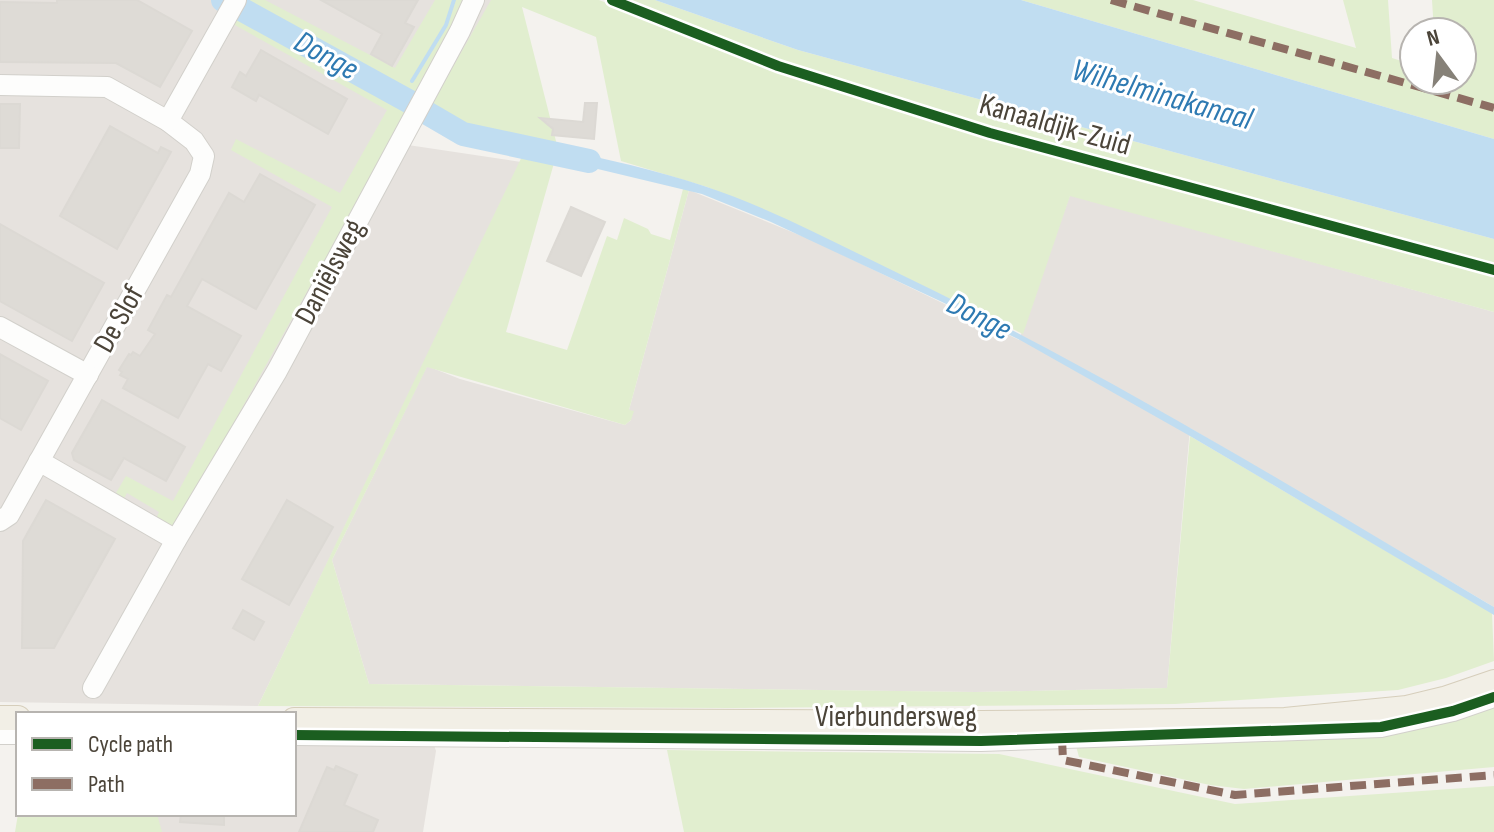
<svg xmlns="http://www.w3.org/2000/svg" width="1494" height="832" font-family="'Sofia Sans Condensed',sans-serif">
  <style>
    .industrial { fill: #e6e2de }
    .green { fill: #e1eecf }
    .water { fill: #c0ddf1 }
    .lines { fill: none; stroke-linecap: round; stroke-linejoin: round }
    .stream { stroke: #c0ddf1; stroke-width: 4 }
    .river { stroke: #c0ddf1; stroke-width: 24 }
    .building { fill: #dedbd6; stroke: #dcd9d4; stroke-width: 2 }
    .minor-casing { stroke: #d2d0cb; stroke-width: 22 }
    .major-casing { stroke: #d6cebb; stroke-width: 26 }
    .minor { stroke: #fdfdfc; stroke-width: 20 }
    .major { stroke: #f2efe6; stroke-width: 24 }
    .quiet { stroke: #8d6e63; stroke-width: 8; stroke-dasharray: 16 8; stroke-linecap: butt }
    .cycleway-casing { stroke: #fff; stroke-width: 15 }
    .cycleway { stroke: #1b5e20; stroke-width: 10 }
    .labels { text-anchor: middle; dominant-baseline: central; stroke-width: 6; stroke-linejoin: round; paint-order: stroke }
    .street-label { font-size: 30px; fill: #4b4439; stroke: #fff }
    .water-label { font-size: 32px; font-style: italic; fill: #2e7ab2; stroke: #fff }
  </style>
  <rect width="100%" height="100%" fill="#f4f2ee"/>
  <g class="industrial">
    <path d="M0 0H494L408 145 521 162 258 706 0 702Z"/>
    <path d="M689 190 814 241 1019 340 1070 195 1494 312V607L1190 428 1167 688 976 692 369 684 332 560 427 366 460 379 625 425 631 420 629 410Z"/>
    <path d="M294 732 430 733 436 751 423 832H143L133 814H294Z"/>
  </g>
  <g class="green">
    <path d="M248 0H265L395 68 435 0H470L175 528 155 521 159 512 127 493 122 502 117 499 116 493 126 476 173 501 332 207 231 150 236 139 340 193 387 110 233 24Z"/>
    <path d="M491 0H599L778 71 883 105 981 135 1494 275V312L1070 196 1023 334 772 214 707 187 621 161 596 37 522 7 558 149 506 332 567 350 607 236 617 240 624 218 648 229 651 234 670 240 683 189 689 190 629 410 634 411 631 420 625 425 427 367 332 560 369 684 976 692 1167 688 1190 436 1492 613 1494 661 1446 678 1398 690 1175 704 732 708 258 706 527 146 456 130 426 114Z"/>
    <path d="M625 0H655L798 50 1494 239V266C1377 234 1260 202 1143 170 967 122 793 72 625 0Z"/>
    <path d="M1021 0H1193L1356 48 1343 0H1388L1392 58 1414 65V80H1462V32H1434L1432 0H1494V139Z"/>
    <path d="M1494 701V767L1244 789 1210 785 1079 757 1076 746Z"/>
    <path d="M667 750 999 754 1235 804 1494 786V832H684Z"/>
    <path d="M18 814H157L162 832H15Z"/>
  </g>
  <g class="water">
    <path d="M655 0H1021L1494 139V239L798 50Z"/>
    <path d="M558 149C607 159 656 170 704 186 774 209 841 246 908 278 1108 374 1297 490 1487 603L1494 607V615L1190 436 1020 340 940 301 771 222 702 194 556 159Z"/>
  </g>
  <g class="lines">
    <path class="stream" d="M412 81 446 25 454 0"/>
    <g class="river">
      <path d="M223 0H224"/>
      <path d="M241 9 410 102"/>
      <path d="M427 113 463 134 589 161"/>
    </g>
  </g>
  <g class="building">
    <path d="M57 0H137L192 31 160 87 116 63 0 62V2L57 3Z"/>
    <path d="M321 0H418L405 23 414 27 392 66 371 54 382 34Z"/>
    <path d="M261 50 347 99 328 134 259 95 256 101 232 87 240 72 246 76Z"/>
    <path d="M585 103H597L594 139 552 135 553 129 540 118 583 122Z"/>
    <path d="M0 104H20L19 148H0Z"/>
    <path d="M110 126 158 153 161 147 171 152 117 249 60 216Z"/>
    <path d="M260 174 315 205 256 309 202 279 187 306 241 336 221 371 208 364 178 418 123 388 128 379 120 375 122 372 119 370 129 354 131 355 133 352 140 356 155 334 148 330 167 295 171 297 229 193 244 202Z"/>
    <path d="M571 207 605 222 581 276 547 261Z"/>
    <path d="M0 224 104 283 72 341 0 301Z"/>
    <path d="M0 354 48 381 21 430 0 418Z"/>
    <path d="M102 400 185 447 166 481 124 458 111 480 74 460 72 453Z"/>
    <path d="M46 500 115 539 54 648H22L23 541Z"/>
    <path d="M287 500 333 527 289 605 242 579Z"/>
    <path d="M243 610 264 622 254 640 233 628Z"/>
    <path d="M336 766 357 775 344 805 378 820 373 832H299L327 767 334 770Z"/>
    <path d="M181 814H224V825L180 822Z"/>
  </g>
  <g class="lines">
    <g class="minor-casing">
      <g id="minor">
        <path d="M0 85 107 87 168 121 194 141 204 156 200 174 9 515 0 521"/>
        <path d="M168 121 236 0"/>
        <path d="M0 327 88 375"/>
        <path d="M39 461 176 540"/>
        <path d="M93 688 176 540 277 371 460 31 474 0"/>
        <path d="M0 734H18"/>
        <path d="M294 735 981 741 1381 727 1453 711 1494 697"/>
      </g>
    </g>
    <g class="major-casing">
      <g id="major">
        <path d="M0 718H18"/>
        <path d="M294 720 981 723 1285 720 1407 708 1444 699 1494 682"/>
      </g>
    </g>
    <use href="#minor" class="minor"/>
    <use href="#major" class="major"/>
    <g class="quiet">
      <path d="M1111 0 1494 108"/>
      <path d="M1062 739 1063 760 1235 795 1494 775"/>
    </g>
    <g class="cycleway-casing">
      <g id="cycleway">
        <path d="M612 0 778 66 990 133 1494 270"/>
        <path d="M294 735 981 741 1381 727 1453 711 1494 697"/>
      </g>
    </g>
    <use href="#cycleway" class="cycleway"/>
  </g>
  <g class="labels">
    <g class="street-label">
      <text transform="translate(1055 125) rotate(16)">Kanaaldijk-Zuid</text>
      <text transform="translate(330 272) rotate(-62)">Daniëlsweg</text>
      <text transform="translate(119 319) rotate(-61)">De Slof</text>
      <text x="896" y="717">Vierbundersweg</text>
    </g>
    <g class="water-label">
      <text transform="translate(326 56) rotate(29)">Donge</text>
      <text transform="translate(1162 95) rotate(16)">Wilhelminakanaal</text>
      <text transform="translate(979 317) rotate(27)">Donge</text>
    </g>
  </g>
  <rect x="16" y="712" width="280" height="104" fill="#ffffff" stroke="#b7b4b0" stroke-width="2"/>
  <rect x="32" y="738" width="40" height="12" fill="#1b5e20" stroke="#b7b4b0" stroke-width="2"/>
  <text x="88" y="752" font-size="24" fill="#4b4439">Cycle path</text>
  <rect x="32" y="778" width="40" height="12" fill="#8d6e63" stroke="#b7b4b0" stroke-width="2"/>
  <text x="88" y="792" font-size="24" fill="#4b4439">Path</text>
  <g transform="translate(1438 56) rotate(345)"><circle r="38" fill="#ffffff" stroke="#b7b4b0" stroke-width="2"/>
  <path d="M0-6L14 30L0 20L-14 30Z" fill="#868178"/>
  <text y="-12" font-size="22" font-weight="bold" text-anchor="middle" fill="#4b4439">N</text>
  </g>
</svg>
